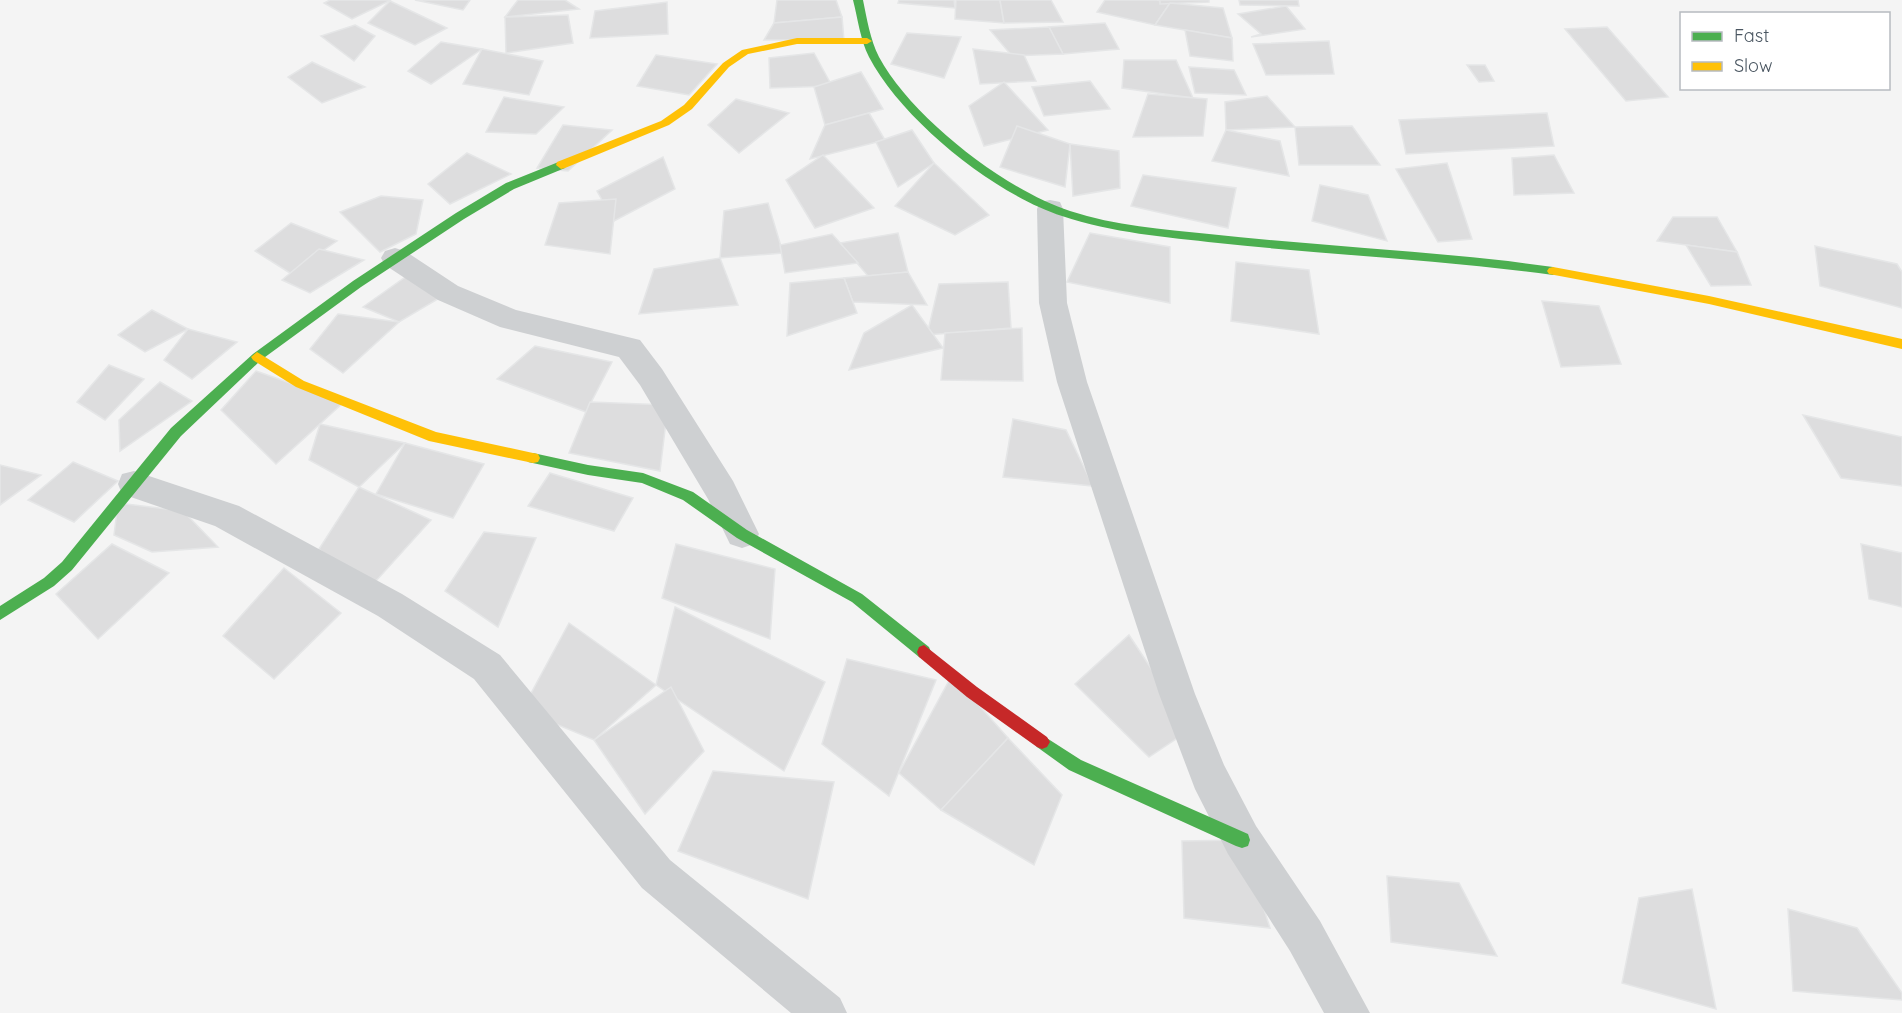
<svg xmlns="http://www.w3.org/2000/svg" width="1902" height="1013" font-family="Quicksand,sans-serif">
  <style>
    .building { fill: #ddddde; stroke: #e5e6e7; stroke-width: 1.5 }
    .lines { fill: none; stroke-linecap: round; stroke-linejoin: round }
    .street { fill: #ced0d2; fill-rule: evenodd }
    .fast { fill: #4caf50; fill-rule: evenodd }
    .slow { fill: #ffc107; fill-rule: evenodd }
    .jam { fill: #c62828; fill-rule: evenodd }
  </style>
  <rect width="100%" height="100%" fill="#f4f4f4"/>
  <g class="building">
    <path d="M330 0H391L352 19 324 3Z"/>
    <path d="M415 0H470L463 10Z"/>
    <path d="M518 0H565L579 9 505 17Z"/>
    <path d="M777 0H836L842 17 774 23Z"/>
    <path d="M899 0H954L955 8 898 3Z"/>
    <path d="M956 0H1000L1004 23 955 19Z"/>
    <path d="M1000 0H1051L1063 22 1004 23Z"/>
    <path d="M1105 0H1157L1170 3 1155 25 1097 12Z"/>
    <path d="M1160 0H1209V2L1160 4Z"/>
    <path d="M1239 0H1298L1299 6 1240 5Z"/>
    <path d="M390 1 447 28 415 45 368 23Z"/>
    <path d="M667 2 668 34 590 38 595 11Z"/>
    <path d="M1170 3 1223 8 1232 38 1155 25Z"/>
    <path d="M1286 6 1305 29 1251 37 1261 34 1238 14Z"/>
    <path d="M568 15 573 43 506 53 505 17Z"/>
    <path d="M842 17 844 40H764L774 23Z"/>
    <path d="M1105 23 1119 49 1063 54 1049 27Z"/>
    <path d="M355 25 375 36 354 61 321 36Z"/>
    <path d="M1049 27 1063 54 1012 56 990 30Z"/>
    <path d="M1607 27 1668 97 1626 101 1565 29Z"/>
    <path d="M1185 30 1232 38 1233 61 1190 56Z"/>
    <path d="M907 33 961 37 944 78 891 64Z"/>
    <path d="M1329 41 1334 74 1266 75 1253 44Z"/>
    <path d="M441 42 482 49 431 84 408 71Z"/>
    <path d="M482 49 543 61 529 95 463 84Z"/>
    <path d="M973 49 1024 55 1036 81 980 84Z"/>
    <path d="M814 53 832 86 770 88 769 58Z"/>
    <path d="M656 55 717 64 689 95 637 86Z"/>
    <path d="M1124 60H1176L1193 98 1122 88Z"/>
    <path d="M312 62 365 87 322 103 288 77Z"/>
    <path d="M1467 65H1485L1494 81 1479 82Z"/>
    <path d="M1189 67 1234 70 1246 95 1195 93Z"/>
    <path d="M861 72 883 109 825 125 814 87Z"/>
    <path d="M1090 81 1110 109 1044 116 1032 87Z"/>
    <path d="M1004 82 1048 130 984 146 969 106Z"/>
    <path d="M1148 94 1207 99 1203 136 1133 137Z"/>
    <path d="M1267 96 1295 127 1226 130 1225 102Z"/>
    <path d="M504 97 564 107 536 134 486 132Z"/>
    <path d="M736 99 789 113 739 153 708 125Z"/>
    <path d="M869 113 885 140 810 159 825 125Z"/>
    <path d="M1547 113 1554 146 1406 154 1399 120Z"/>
    <path d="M563 125 612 130 568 171 537 168Z"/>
    <path d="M1017 126 1070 144 1065 187 1000 167Z"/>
    <path d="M1352 126 1380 165H1299L1295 127Z"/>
    <path d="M912 130 934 163 898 187 876 142Z"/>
    <path d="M1226 130 1280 141 1289 176 1212 161Z"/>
    <path d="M1070 144 1119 151 1120 188 1073 196Z"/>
    <path d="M467 153 511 174 450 204 428 184Z"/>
    <path d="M823 155 874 208 815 228 786 180Z"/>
    <path d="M1554 155 1574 193 1514 195 1512 158Z"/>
    <path d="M663 157 675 189 614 221 597 191Z"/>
    <path d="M934 163 989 215 955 235 895 206Z"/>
    <path d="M1447 163 1472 239 1438 242 1396 169Z"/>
    <path d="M1143 175 1236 188 1228 228 1131 206Z"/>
    <path d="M1320 185 1368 195 1387 241 1312 221Z"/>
    <path d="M381 196 423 200 416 234 380 252 340 212Z"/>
    <path d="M616 199 610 254 545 245 559 203Z"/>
    <path d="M768 203 783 253 720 258 724 211Z"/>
    <path d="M1673 217H1717L1737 252 1657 241Z"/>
    <path d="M291 223 337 241 290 273 255 251Z"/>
    <path d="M898 233 908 272 868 276 840 243Z"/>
    <path d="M1090 233 1170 247V303L1067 282Z"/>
    <path d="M832 234 858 263 785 273 780 245Z"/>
    <path d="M1686 245 1737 252 1751 285 1711 286Z"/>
    <path d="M1815 246 1897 264 1902 272V308L1820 286Z"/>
    <path d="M319 249 364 260 310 293 282 280Z"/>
    <path d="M720 258 738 305 639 314 654 269Z"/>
    <path d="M1236 262 1309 270 1319 334 1231 321Z"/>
    <path d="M414 271 448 293 399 322 363 307Z"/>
    <path d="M908 272 927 305 853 302 844 278Z"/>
    <path d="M844 278 857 313 787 336 790 283Z"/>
    <path d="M1008 282 1011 328 927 335 939 284Z"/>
    <path d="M1542 301 1599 306 1621 364 1561 367Z"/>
    <path d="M912 305 943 348 849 370 864 333Z"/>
    <path d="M152 310 188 329 145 352 118 335Z"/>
    <path d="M338 314 399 322 343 373 310 349Z"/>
    <path d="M1022 328 1023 381 941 380 945 333Z"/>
    <path d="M188 329 237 342 192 379 164 360Z"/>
    <path d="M535 346 612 362 586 412 497 379Z"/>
    <path d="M109 365 144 379 105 420 77 402Z"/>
    <path d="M256 371 344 402 276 464 221 410Z"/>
    <path d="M160 382 192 401 120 451 119 420Z"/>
    <path d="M590 402 668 405 660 471 569 453Z"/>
    <path d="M1803 415 1902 437V486L1841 478Z"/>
    <path d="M1013 419 1066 430 1093 486 1003 477Z"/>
    <path d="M320 424 405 443 359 487 309 460Z"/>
    <path d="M405 443 484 464 453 518 376 494Z"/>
    <path d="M73 462 118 481 74 522 28 500Z"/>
    <path d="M0 465 41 475 0 505Z"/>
    <path d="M550 473 633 498 614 531 528 506Z"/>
    <path d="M359 487 431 520 366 592 319 549Z"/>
    <path d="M118 503 183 511 218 547 152 552 114 535Z"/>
    <path d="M484 532 536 538 498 627 445 591Z"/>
    <path d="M112 544 169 573 98 639 56 594Z"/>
    <path d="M676 544 775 569 770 639 662 598Z"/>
    <path d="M1861 544 1902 553V607L1869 599Z"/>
    <path d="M284 568 341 613 274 679 223 636Z"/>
    <path d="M675 607 825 682 784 771 656 685Z"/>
    <path d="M569 623 656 685 594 740 522 710Z"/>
    <path d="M1129 635 1191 729 1149 757 1075 684Z"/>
    <path d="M847 659 936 680 889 796 822 744Z"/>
    <path d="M952 675 1008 738 941 810 899 773Z"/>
    <path d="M671 687 704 751 645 814 594 740Z"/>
    <path d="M1008 738 1062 795 1034 865 941 810Z"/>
    <path d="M713 771 834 782 808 899 678 851Z"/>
    <path d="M1242 840 1270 928 1184 918 1182 841Z"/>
    <path d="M1387 876 1459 883 1497 956 1391 942Z"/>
    <path d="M1692 889 1716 1009 1622 983 1639 898Z"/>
    <path d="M1788 909 1857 928 1902 993V1000L1793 991Z"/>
  </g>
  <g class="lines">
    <g class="street">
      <path d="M1050 200 1060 202 1063 209 1067 303 1087 382 1195 694 1224 765 1256 826 1320 921 1370 1013H1324L1290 951 1228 854 1195 789 1159 694 1057 382 1039 303 1037 209 1040 202Z"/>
      <path d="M395 248 405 251 458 286 516 310 640 340 662 369 733 481 759 534 754 544 742 548 730 544 708 499 640 385 619 357 500 327 438 300 385 265 381 258 385 251Z"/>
      <path d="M134 471 239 506 402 594 500 655 670 860 840 998 847 1013H791L642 888 474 679 378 616 215 526 122 494 118 484 122 474Z"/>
    </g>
    <g class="fast">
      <path d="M853 0H863C867 19 870 39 879 57 911 117 1005 190 1070 211 1115 226 1163 229 1209 234 1309 245 1409 250 1508 261L1553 267 1559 271 1553 275C1442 260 1330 255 1218 243 1166 237 1112 233 1062 216 994 194 902 120 869 57 860 39 858 19 853 0Z"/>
      <path d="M561 161 566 165 565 168 514 189 464 219 361 287 261 360 181 436 72 570 54 586 0 620V606L44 578 62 562 171 428 253 354 353 281 456 213 506 183Z"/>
      <path d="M533 453 588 465 643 473 693 492 747 530 862 594 929 647 931 652 929 657 924 659 919 657 852 602 737 538 683 500 642 483 588 475 528 462 526 458 528 454Z"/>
      <path d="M1042 735 1081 760 1248 834 1250 840 1248 846 1242 848 1236 846 1069 770 1037 747 1034 742 1037 737Z"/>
    </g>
    <g class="slow">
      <path d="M797 38H867L872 41 867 44H797L748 54 729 67 692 109 669 125 565 168 561 169 556 165 557 162 661 121 684 105 723 63 742 50Z"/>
      <path d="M1553 267 1709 296 1902 339V349L1709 304 1549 274 1547 271 1549 268Z"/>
      <path d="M257 352 304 381 436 432 533 453 538 454 540 458 538 462 533 463 429 441 296 387 253 360 251 357Z"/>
    </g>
    <path class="jam" d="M924 645 977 687 1047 737 1050 742 1047 747 1042 749 1037 747 967 697 919 657 917 652 919 647Z"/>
  </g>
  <rect x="1680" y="12" width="210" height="78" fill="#ffffff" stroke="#b7bbc0" stroke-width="1.5"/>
  <rect x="1692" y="32" width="30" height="9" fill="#4caf50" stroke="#b7bbc0" stroke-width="1.5"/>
  <text x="1734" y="42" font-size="18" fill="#4a5661">Fast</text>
  <rect x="1692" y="62" width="30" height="9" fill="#ffc107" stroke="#b7bbc0" stroke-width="1.5"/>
  <text x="1734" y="72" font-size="18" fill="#4a5661">Slow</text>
</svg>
